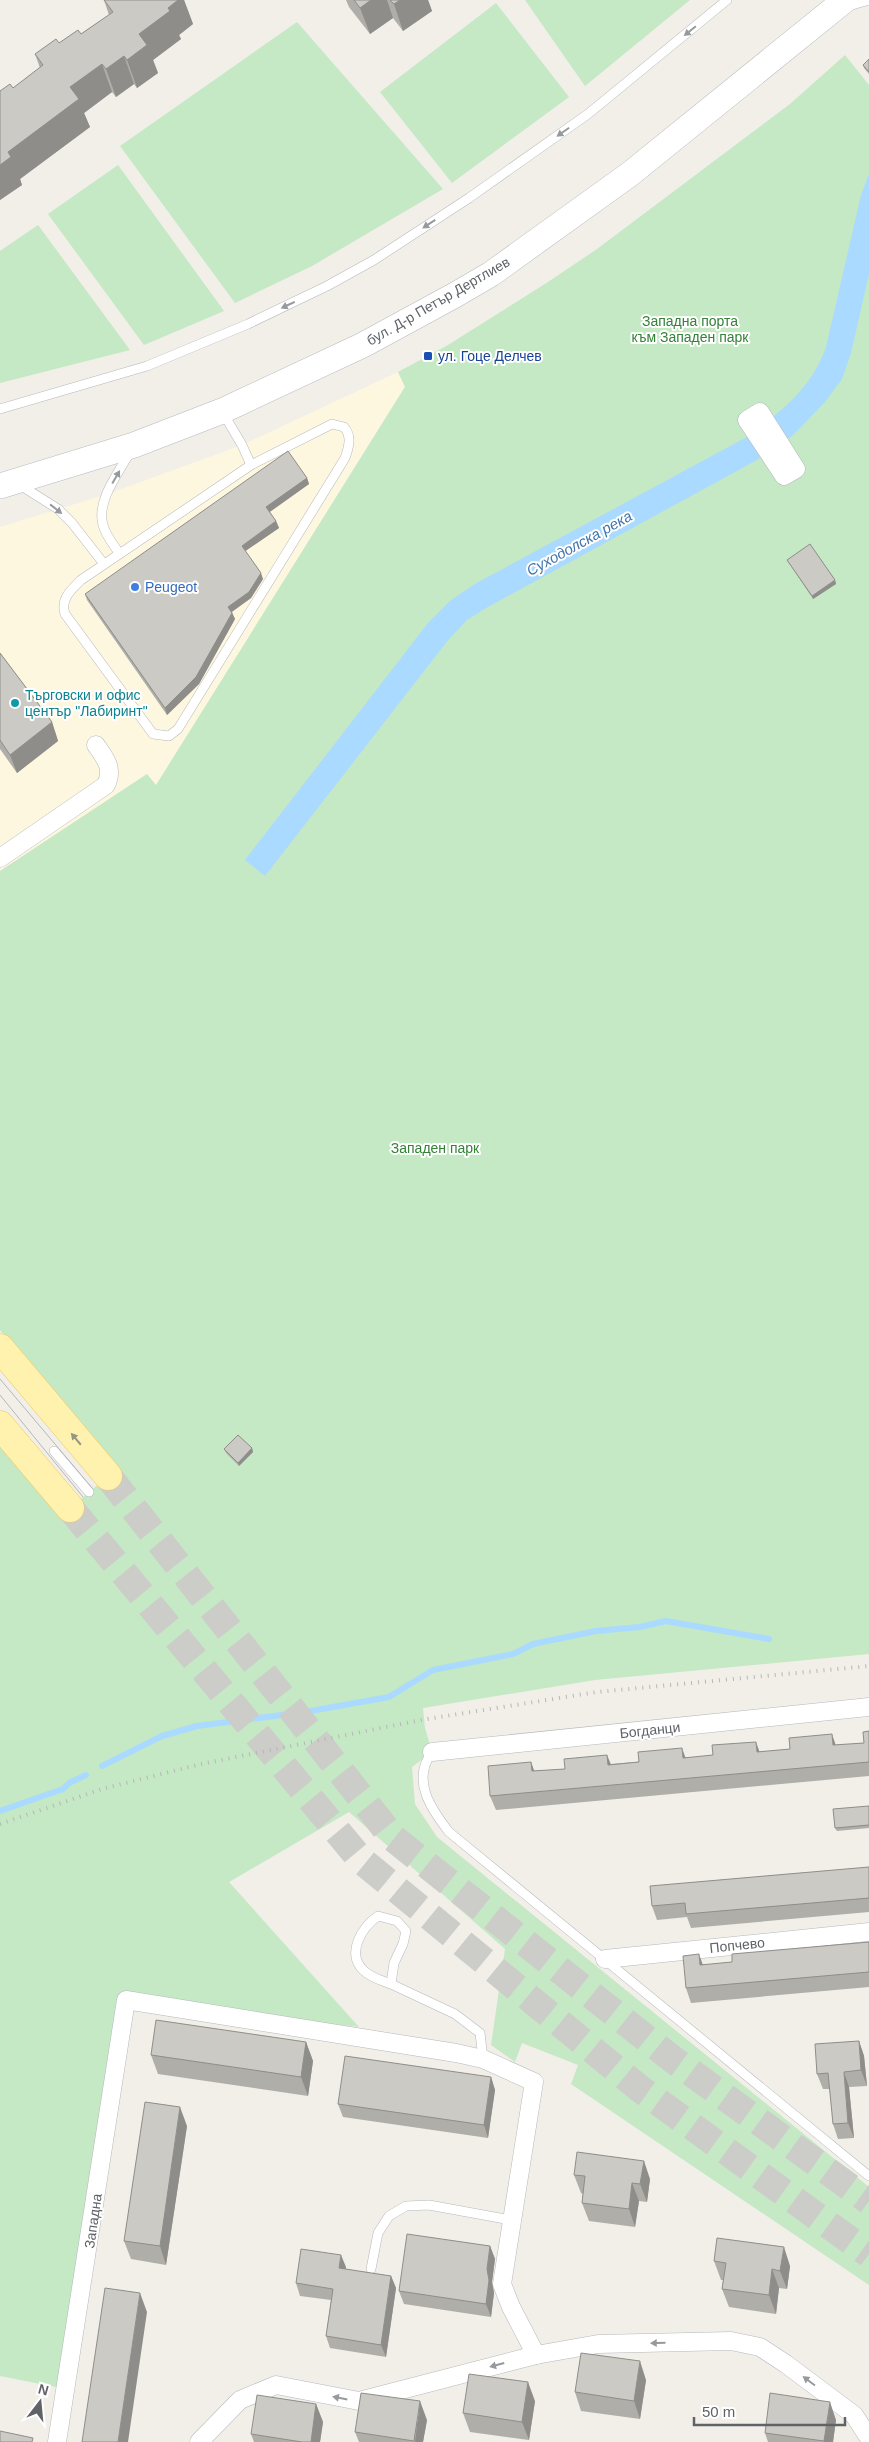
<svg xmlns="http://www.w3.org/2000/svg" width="869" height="2442" font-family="Helvetica,sans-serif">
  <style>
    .commercial { fill: #fef7e0 }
    .green { fill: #c5e8c5 }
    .water { fill: #aadaff }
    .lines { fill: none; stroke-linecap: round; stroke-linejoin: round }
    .stream { stroke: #aadaff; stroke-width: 6 }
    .primary-tunnel { stroke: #ccccc8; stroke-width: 28; stroke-dasharray: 28 14; stroke-linecap: butt }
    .lane-casing { stroke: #b5b8bc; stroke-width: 10 }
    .street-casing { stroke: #b5b8bc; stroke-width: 19 }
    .secondary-casing { stroke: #b6babf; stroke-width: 26 }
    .primary-casing { stroke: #f2c960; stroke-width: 29 }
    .lane { stroke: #fff; stroke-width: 9 }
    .street { stroke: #fff; stroke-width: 18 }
    .secondary { stroke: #fff; stroke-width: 25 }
    .primary { stroke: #fff2af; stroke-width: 28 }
    .tram { stroke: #b6b7b8; stroke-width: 1 }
    .rail { stroke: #b6b7b8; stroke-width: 4; stroke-dasharray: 1 6; stroke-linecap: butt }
    .wall { fill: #afaea9 }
    .shaded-wall { fill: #8f8d8a }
    .building { fill: #cccac5; stroke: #8f8d8a }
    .oneway { fill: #979a9d }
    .oneway2 { fill: #979581 }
    .transit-dot { fill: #1a4fb4; stroke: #fff; stroke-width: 2 }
    .shop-dot { fill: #3f7fe0; stroke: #fff; stroke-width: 2 }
    .culture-dot { fill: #0f9aa8; stroke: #fff; stroke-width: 2 }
    .labels { text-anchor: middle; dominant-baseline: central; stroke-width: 4; stroke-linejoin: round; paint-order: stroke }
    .street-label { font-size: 14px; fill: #5f6368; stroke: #fff }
    .park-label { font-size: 14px; fill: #348238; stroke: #fff }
    .transit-label { font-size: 14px; fill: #164399; stroke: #fff; text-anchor: start }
    .shop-label { font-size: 14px; fill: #366cbe; stroke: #fff; text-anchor: start }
    .culture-label { font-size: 14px; fill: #0d838f; stroke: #fff; text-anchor: start }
    .water-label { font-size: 15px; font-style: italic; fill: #4174aa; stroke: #fff }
  </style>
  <rect width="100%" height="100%" fill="#f1efe8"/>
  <path class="commercial" d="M398 372 405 386 156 786 147 774 0 871V527L108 494 242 445Z"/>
  <g class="green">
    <path d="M525 0H690L585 86Z"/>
    <path d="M496 3 569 97 452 183 380 92Z"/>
    <path d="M297 22 443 189 312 266 235 303 120 146Z"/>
    <path d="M845 55 869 85V1654L595 1680 423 1708 425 1728 432 1752 412 1767 415 1804 437 1837 869 2187V2285L571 2084 578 2065 522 2043 515 2062 491 2045 505 1949 349 1812 229 1882 359 2027 126 2000 66 2389 0 2376V1436L65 1513 108 1476 0 1330V871L147 774 156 785 405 387 398 372 448 345 548 282 597 249 790 104Z"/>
    <path d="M118 165 224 311 144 345 48 214Z"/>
    <path d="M38 225 130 350 0 383V251Z"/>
  </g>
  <path class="water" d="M869 174V274L851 353 842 379 825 402 791 437 757 460 486 608 467 620 449 639 265 876 245 860 428 623 450 601 473 585 745 438C779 414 812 388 826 347L861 195Z"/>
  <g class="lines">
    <g class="stream">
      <path d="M102 1766 162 1736 197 1726 305 1712 389 1697 433 1670 513 1654 533 1644 596 1631 640 1627 666 1621 769 1639"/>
      <path d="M0 1811 63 1789 69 1783 86 1775"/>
    </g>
    <g class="primary-tunnel">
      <path d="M108 1476 393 1838 671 2058 869 2201"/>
      <path d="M70 1508 361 1860 639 2088 869 2254"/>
    </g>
    <g class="lane-casing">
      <g id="lane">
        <path d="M845 7 869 0"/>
        <path d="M0 409 147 366 248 324 327 286 374 260 469 198 588 114 727 0"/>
        <path d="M223 413 242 445 251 465"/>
        <path d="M332 424 344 427C352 436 349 447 345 458L178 729 169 736 153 734 65 614C60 599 71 590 81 580L251 465Z"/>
        <path d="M20 485 58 509 72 523 104 564"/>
        <path d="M119 553C113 544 106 536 103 525 96 501 119 472 130 452"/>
        <path d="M54 1451 89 1492"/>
        <path d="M432 1752C411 1780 431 1809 449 1832L869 2176"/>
        <path d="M391 1984C381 1980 371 1978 363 1970 346 1953 362 1927 378 1916L397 1921 406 1931 403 1944 394 1963 391 1984 455 2014 480 2033 483 2059"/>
        <path d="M371 2269 378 2233 389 2216 406 2206 429 2205 511 2220"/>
      </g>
    </g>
    <g class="street-casing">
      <g id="street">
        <path d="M760 412 796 469 784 476 747 420Z"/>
        <path d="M0 858 106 785C114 768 105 758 96 745"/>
        <path d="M432 1752 869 1707"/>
        <path d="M605 1959 869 1932"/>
        <path d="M57 2442 126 2000 456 2053 483 2059 534 2082 502 2284 511 2307 536 2355"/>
        <path d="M199 2442 240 2400 276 2385 359 2401 536 2355 598 2344 731 2341 760 2347 786 2364 854 2415 869 2438"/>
      </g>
    </g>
    <g class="secondary-casing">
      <path id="secondary" d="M0 486 134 445 222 411 363 345 455 295 491 274 630 174 845 0"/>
    </g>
    <g class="primary-casing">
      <g id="primary">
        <path d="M0 1348 108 1476"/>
        <path d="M0 1425 70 1508"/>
      </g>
    </g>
    <use href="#lane" class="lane"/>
    <use href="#street" class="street"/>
    <use href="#secondary" class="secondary"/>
    <use href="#primary" class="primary"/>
    <g class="tram">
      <path d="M0 1379 93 1489"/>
      <path d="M0 1395 83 1497"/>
    </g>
    <path class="rail" d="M0 1824 102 1789 201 1764 421 1720 597 1692 869 1666"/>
  </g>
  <g class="wall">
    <path d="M104 0H184L193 24 179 35 181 39 153 60 158 73 137 88 134 84 116 97 112 92 84 113 90 127 20 179 22 185 0 200 13 88 40 68 35 54 81 34 109 15Z"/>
    <path d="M346 0H428L432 11 403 31 393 18 370 34 349 7Z"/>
    <path d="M869 59V74L864 68 863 65Z"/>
    <path d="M307 478 309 484 270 512 276 521 279 528 245 551 263 579 251 598 232 612 235 619 199 684 167 715 87 600 85 594Z"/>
    <path d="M787 560 835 580 836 584 813 599Z"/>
    <path d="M0 653 52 722 58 741 17 773 0 749Z"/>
    <path d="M252 1448 253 1452 239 1466 226 1453 224 1449Z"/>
    <path d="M869 1731V1776L496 1810 490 1796 531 1762 534 1771 565 1769 607 1755 611 1764 864 1743Z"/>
    <path d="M869 1806V1828L837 1831 835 1828Z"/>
    <path d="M869 1867V1912L691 1928 687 1917 657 1920 652 1906Z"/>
    <path d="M869 1942V1987L691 2003 686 1988 703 1965 732 1962Z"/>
    <path d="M859 2041 864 2056 867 2086 849 2087 854 2138 838 2139 833 2124 830 2089H823L817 2074Z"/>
    <path d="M306 2042 313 2061 308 2096 158 2074 151 2055Z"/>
    <path d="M491 2077 495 2090 488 2138 343 2117 338 2104Z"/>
    <path d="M187 2126 166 2265 131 2259 124 2241Z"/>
    <path d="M574 2175 650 2179 647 2202 639 2201 635 2227 589 2221 582 2203 583 2194 581 2193Z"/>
    <path d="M490 2246 495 2259 492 2282 494 2293 491 2317 404 2304 399 2291Z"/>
    <path d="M714 2261 790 2266 787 2289 779 2288 776 2314 729 2307 722 2289 723 2280H721Z"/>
    <path d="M346 2267 345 2269 391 2276 396 2288 386 2357 330 2348 326 2336 331 2300 300 2296 296 2283Z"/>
    <path d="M646 2380 640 2419 581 2411 575 2392Z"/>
    <path d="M535 2401 529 2440 470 2432 463 2413Z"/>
    <path d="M316 2404 323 2422 320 2442H254L251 2434Z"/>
    <path d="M427 2420 423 2442H359L355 2432Z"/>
    <path d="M836 2420 833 2442H768L765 2433Z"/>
  </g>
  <g class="shaded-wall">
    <path d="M178 0H184L193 24 179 35 181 39 153 60 158 73 137 88 127 60 139 34 168 8Z"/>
    <path d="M371 0H387L393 18 370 34 360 8Z"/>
    <path d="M400 0H428L432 11 403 31 394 4Z"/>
    <path d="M124 56 134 84 116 97 106 69Z"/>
    <path d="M102 64 112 92 84 113 90 127 20 179 22 185 0 200V165L8 152 70 87Z"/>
    <path d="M307 478 309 484 268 513 266 507Z"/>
    <path d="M276 521 279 528 244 552 242 546Z"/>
    <path d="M261 573 263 579 251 598 230 613 228 607Z"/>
    <path d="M835 580 836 584 813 599 812 596Z"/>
    <path d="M232 613 235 619 199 684 167 715 165 708Z"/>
    <path d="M52 722 58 741 17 773 10 755Z"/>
    <path d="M252 1448 253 1452 239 1466 238 1463Z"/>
    <path d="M832 1734 837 1749 833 1745Z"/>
    <path d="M756 1742 761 1756 757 1752Z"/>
    <path d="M682 1748 687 1762 683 1758Z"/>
    <path d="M607 1755 612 1769 608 1765Z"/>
    <path d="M531 1762 536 1776 532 1771Z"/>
    <path d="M699 1954 704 1968 700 1965Z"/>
    <path d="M859 2041 864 2056 867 2086 861 2070Z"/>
    <path d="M306 2042 313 2061 308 2096 301 2077Z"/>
    <path d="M844 2072 849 2087 854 2138 848 2123Z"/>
    <path d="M491 2077 495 2090 488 2138 484 2125Z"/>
    <path d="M180 2107 187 2126 166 2265 160 2246Z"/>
    <path d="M644 2161 650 2179 647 2202 640 2184Z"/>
    <path d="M632 2183 639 2201 635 2227 629 2209Z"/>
    <path d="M490 2246 495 2259 492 2282 494 2293 491 2317 486 2304 487 2269Z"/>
    <path d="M784 2247 790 2266 787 2289 780 2271Z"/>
    <path d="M341 2255 346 2267 344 2280 339 2268Z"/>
    <path d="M772 2269 779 2288 776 2314 769 2295Z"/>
    <path d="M391 2276 396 2288 386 2357 381 2345Z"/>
    <path d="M140 2293 147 2312 128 2442H118Z"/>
    <path d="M640 2361 646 2380 640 2419 634 2401Z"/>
    <path d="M528 2382 535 2401 529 2440 522 2422Z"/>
    <path d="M420 2401 427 2420 423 2442H415Z"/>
    <path d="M830 2402 836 2420 833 2442H824Z"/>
    <path d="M316 2404 323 2422 320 2442H311Z"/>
  </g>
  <g class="building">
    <path d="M104 0H178L168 8 170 11 139 34 147 45 127 60 124 56 106 69 102 64 70 87 79 99 8 152 11 157 0 165V91L10 84 13 88 43 65 35 54 56 39 59 43 78 30 81 34 113 12Z"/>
    <path d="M354 0H371L360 8Z"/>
    <path d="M390 0H400L394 4Z"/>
    <path d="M869 59V72L863 65Z"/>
    <path d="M288 451 307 478 266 507 276 521 242 546 261 573 249 592 228 607 232 613 196 677 165 708 85 594Z"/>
    <path d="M810 544 835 580 812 596 787 560Z"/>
    <path d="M0 653 52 722 10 755 0 740Z"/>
    <path d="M238 1435 252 1448 238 1463 224 1449Z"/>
    <path d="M869 1731V1762L490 1796 488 1766 531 1762 532 1771 565 1769 564 1759 607 1755 608 1765 639 1762 638 1752 682 1748 683 1758 713 1755 712 1745 756 1742 757 1752 790 1749 789 1738 832 1734 833 1745 864 1743 863 1732Z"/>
    <path d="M869 1806V1825L835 1828 833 1809Z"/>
    <path d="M869 1867V1898L686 1914 685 1903 652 1906 650 1886Z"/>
    <path d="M869 1942V1972L686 1988 683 1956 699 1954 700 1965 732 1962V1954Z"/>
    <path d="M156 2020 306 2042 301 2077 151 2055Z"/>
    <path d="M859 2041 861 2070 844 2072 848 2123 833 2124 828 2073 817 2074 815 2044Z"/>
    <path d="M345 2056 491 2077 484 2125 338 2104Z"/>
    <path d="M145 2102 180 2107 160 2246 124 2241Z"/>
    <path d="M577 2152 644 2161 640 2184 632 2183 629 2209 582 2203 585 2176 574 2175Z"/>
    <path d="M407 2234 490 2246 487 2269 489 2280 486 2304 399 2291Z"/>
    <path d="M717 2238 784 2247 780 2271 772 2269 769 2295 722 2289 726 2263 714 2261Z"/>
    <path d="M301 2249 341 2255 339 2268 391 2276 381 2345 326 2336 333 2289 296 2283Z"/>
    <path d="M105 2288 140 2293 118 2442H82Z"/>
    <path d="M581 2353 640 2361 634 2401 575 2392Z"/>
    <path d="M469 2374 528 2382 522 2422 463 2413Z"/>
    <path d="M361 2393 420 2401 414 2441 355 2432Z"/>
    <path d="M770 2393 830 2402 824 2441 765 2433Z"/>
    <path d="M257 2395 316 2404 311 2442H302L251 2434Z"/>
    <path d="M0 2431 33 2438 32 2442H0Z"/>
  </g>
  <defs><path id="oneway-solid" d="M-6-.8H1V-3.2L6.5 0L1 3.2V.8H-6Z" transform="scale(1.25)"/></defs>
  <g class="oneway">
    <use href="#oneway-solid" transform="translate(690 31) rotate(141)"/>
    <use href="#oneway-solid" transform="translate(563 132) rotate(145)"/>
    <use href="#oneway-solid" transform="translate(429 224) rotate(147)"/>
    <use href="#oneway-solid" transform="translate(288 305) rotate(155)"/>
    <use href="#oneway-solid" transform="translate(116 477) rotate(-60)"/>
    <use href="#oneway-solid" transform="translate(56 509) rotate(38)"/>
    <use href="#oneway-solid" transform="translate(658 2343) rotate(179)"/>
    <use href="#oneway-solid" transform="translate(497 2365) rotate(165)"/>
    <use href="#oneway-solid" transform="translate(809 2381) rotate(-143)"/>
    <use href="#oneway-solid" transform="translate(340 2398) rotate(-169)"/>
  </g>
  <use class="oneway2" href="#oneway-solid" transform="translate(76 1439) rotate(-130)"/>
  <rect class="transit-dot" x="423" y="351" width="10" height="10" rx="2.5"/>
  <circle class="shop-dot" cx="135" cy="587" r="5"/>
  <circle class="culture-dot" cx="15" cy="703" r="5"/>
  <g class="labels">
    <g class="street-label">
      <text transform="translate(438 301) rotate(-30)">бул. Д-р Петър Дертлиев</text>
      <text transform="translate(650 1730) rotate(-6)">Богданци</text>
      <text transform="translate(737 1945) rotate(-6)">Попчево</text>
      <text transform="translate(93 2221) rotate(-82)">Западна</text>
    </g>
    <g class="park-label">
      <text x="690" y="321">Западна порта<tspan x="690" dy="16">към Западен парк</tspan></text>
      <text x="435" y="1148">Западен парк</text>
    </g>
    <g class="transit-label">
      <text x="438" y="356">ул. Гоце Делчев</text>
    </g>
    <g class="shop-label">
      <text x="145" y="587">Peugeot</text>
    </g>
    <g class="culture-label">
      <text x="25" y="695">Търговски и офис<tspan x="25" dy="16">център "Лабиринт"</tspan></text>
    </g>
    <g class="water-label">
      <text transform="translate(579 543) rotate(-29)">Суходолска река</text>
    </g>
  </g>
  <g transform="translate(40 2402) rotate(16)" stroke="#ffffff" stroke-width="4" paint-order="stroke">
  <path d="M0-4L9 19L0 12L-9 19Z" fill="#5f6368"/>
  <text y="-8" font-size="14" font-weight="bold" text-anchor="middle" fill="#5f6368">N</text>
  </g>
  <path d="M694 2417v8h151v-8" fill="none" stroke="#5f6368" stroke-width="2.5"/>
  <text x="702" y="2417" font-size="15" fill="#5f6368" stroke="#ffffff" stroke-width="4" paint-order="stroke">50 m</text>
</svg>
